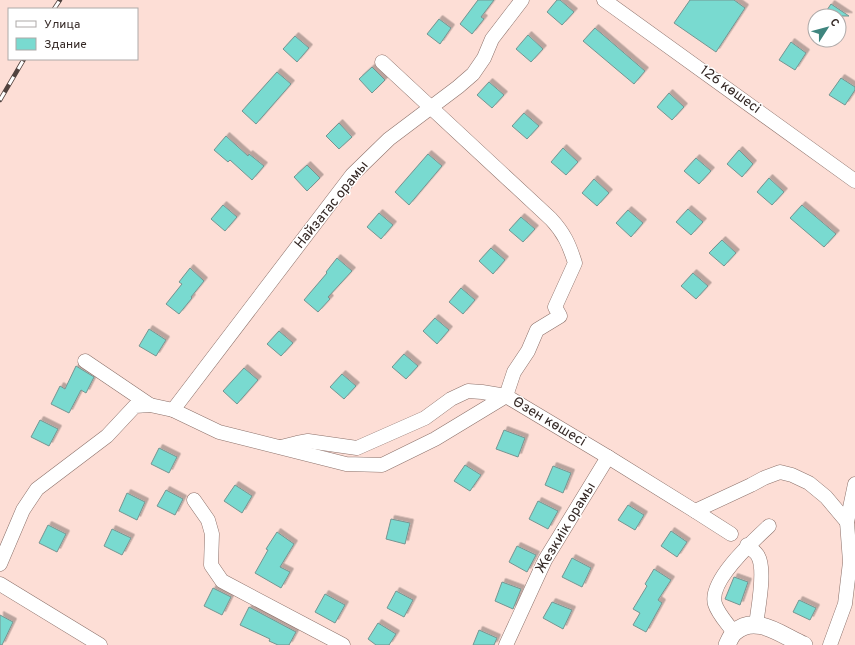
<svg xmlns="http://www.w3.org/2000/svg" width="855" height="645" font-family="Overpass,sans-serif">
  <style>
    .building { fill: #79dad0; stroke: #759591; filter: url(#shadow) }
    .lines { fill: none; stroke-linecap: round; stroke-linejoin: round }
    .minor-casing { stroke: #8c716a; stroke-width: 15 }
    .major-casing { stroke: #8c716a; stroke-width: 18 }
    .minor { stroke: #fff; stroke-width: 14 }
    .major { stroke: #fff; stroke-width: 17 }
    .rail-casing { stroke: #52433f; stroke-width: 4.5 }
    .rail { stroke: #fff; stroke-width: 3; stroke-dasharray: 9; stroke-linecap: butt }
    .labels { text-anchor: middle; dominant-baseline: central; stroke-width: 3; stroke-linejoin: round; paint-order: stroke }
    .street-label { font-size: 14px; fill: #352926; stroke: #fff }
  </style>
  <defs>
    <filter id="shadow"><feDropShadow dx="3.5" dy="-3.5" stdDeviation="0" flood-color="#0004"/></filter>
  </defs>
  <rect width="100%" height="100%" fill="#fdded6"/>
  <g class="building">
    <path d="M478 0H494L481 17 484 19 472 34 460 24Z"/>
    <path d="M557 0H560L574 12 562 25 547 12Z"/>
    <path d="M690 0H734L745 8 716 52 674 23Z"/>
    <path d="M831 4 849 16H823Z"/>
    <path d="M439 19 451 28 440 44 427 34Z"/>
    <path d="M595 28 645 71 634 84 583 41Z"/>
    <path d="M528 35 543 49 531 62 516 49Z"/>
    <path d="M295 36 309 48 297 62 283 49Z"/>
    <path d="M791 42 806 53 795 70 779 60Z"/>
    <path d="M372 67 385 80 372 93 359 79Z"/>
    <path d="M277 72 291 84 256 124 242 111Z"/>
    <path d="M841 78 855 87V90L845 105 829 95Z"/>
    <path d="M489 82 504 95 492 108 477 95Z"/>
    <path d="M669 93 684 107 672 120 657 107Z"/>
    <path d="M524 113 539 126 527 139 512 126Z"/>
    <path d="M339 123 352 137 339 149 326 136Z"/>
    <path d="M226 136 248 156 249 154 264 166 252 180 230 160 228 162 214 150Z"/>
    <path d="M563 148 578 162 566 175 551 162Z"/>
    <path d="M739 150 753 164 742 177 727 164Z"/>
    <path d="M428 154 442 166 409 205 395 192Z"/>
    <path d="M696 158 711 171 699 184 684 171Z"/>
    <path d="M307 165 320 178 307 191 294 177Z"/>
    <path d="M769 178 784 192 772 205 757 192Z"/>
    <path d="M594 179 609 193 597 206 582 193Z"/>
    <path d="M223 205 237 217 225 231 211 219Z"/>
    <path d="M802 205 836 234 824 247 790 218Z"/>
    <path d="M688 209 703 222 691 235 676 222Z"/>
    <path d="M628 210 643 223 631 237 616 223Z"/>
    <path d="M379 213 393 225 381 239 367 227Z"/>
    <path d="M521 217 535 229 523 242 509 230Z"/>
    <path d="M722 240 736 253 724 266 709 253Z"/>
    <path d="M491 248 505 260 493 274 479 261Z"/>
    <path d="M337 258 352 271 328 297 330 299 318 312 304 300 327 273 326 272Z"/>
    <path d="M190 268 204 281 191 297 192 298 179 314 166 304 182 284 179 282Z"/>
    <path d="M693 273 708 286 696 299 681 286Z"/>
    <path d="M461 288 475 300 463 314 449 302Z"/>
    <path d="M435 318 449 330 437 344 423 331Z"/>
    <path d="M149 329 166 340 156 356 139 346Z"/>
    <path d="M279 331 293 343 281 356 267 344Z"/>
    <path d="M404 354 418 366 406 379 392 367Z"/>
    <path d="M76 366 94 377 86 393 81 390 69 413 51 404 60 386 65 389Z"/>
    <path d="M244 368 258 380 237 404 223 391Z"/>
    <path d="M342 374 356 386 344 399 330 387Z"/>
    <path d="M40 420 58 429 49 446 31 437Z"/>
    <path d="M504 430 525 438 518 457 496 449Z"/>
    <path d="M159 448 177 457 169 473 151 464Z"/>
    <path d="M465 465 481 475 470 491 454 481Z"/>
    <path d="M553 466 571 473 563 493 545 485Z"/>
    <path d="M235 485 252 496 242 513 224 501Z"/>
    <path d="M166 490 183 499 175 515 157 506Z"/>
    <path d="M127 493 145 502 137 520 119 511Z"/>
    <path d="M538 501 558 511 548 529 529 519Z"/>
    <path d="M628 505 644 515 635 530 618 520Z"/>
    <path d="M391 519 410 523 405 544 386 539Z"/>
    <path d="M48 525 66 534 57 552 39 543Z"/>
    <path d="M112 529 131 538 122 555 104 546Z"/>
    <path d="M671 531 687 542 677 557 661 546Z"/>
    <path d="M277 532 294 544 280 567 290 572 281 588 255 573 268 550 266 549Z"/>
    <path d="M517 546 536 555 527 572 509 562Z"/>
    <path d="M572 558 591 568 582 587 562 577Z"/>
    <path d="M654 569 671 580 658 600 662 603 646 632 633 625 640 613 633 609 647 586 645 584Z"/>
    <path d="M734 577 748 582 740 605 725 599Z"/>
    <path d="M502 582 521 589 513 609 495 601Z"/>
    <path d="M213 588 231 597 222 615 204 606Z"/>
    <path d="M396 591 413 600 404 617 387 608Z"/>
    <path d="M325 594 345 605 335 623 315 612Z"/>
    <path d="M799 600 816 608 810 620 793 612Z"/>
    <path d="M552 602 572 610 563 629 543 618Z"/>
    <path d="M249 607 296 632 289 645H278L269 641 270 639 240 625Z"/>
    <path d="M0 615 13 622 2 645H0Z"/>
    <path d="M378 623 396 634 389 645H376L368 639Z"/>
    <path d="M479 630 497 638 494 645H473Z"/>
  </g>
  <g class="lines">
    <g class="minor-casing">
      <g id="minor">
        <path d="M604 0 855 181"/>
        <path d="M85 361 150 405"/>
        <path d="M173 410 352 175 389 139 458 87 473 74 484 58 492 39 522 0"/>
        <path d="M281 447 297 443 308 441 357 448 425 418 451 399 468 391 482 392 506 396 608 457 695 511 751 485 764 478 780 472 792 475 809 483 826 497 847 522"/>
        <path d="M194 500 208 520 212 534 211 565 222 581 343 645"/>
        <path d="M695 511 731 534"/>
        <path d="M747 545C751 549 756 552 758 556 766 570 758 608 756 625"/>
        <path d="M0 564 23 510 37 489 107 436 135 406 150 405 173 410 219 432 346 464 382 465 435 439 506 396 514 372 528 351 537 330 560 316 555 307 575 263C569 244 564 233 551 219L382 62"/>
        <path d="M0 584 100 645"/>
        <path d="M734 633C728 624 718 614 715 604 708 581 753 541 769 526"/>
        <path d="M506 645 545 560 608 457"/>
        <path d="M830 645 845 604 850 562 847 522 855 484"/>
      </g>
    </g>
    <g class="major-casing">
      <path id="major" d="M727 645C729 641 731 635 735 632 756 613 784 637 804 645"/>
    </g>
    <use href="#minor" class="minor"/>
    <use href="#major" class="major"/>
    <g class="rail-casing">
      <g id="rail">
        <path d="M54 9 60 0"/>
        <path d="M0 100 24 59"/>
      </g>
    </g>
    <use href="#rail" class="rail"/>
  </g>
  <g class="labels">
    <g class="street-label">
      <text transform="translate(730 90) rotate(36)">126 көшесі</text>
      <text transform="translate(332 205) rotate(-51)">Найзатас орамы</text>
      <text transform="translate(549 422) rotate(31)">Өзен көшесі</text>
      <text transform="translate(566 528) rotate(-59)">Жезкиік орамы</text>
    </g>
  </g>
  <rect x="8" y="8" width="130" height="52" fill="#ffffff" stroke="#aea9a8"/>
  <rect x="16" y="21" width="20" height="6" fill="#ffffff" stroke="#aea9a8"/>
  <text x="44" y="28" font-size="12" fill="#352926">Улица</text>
  <rect x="16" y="38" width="20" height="12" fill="#79dad0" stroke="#aea9a8"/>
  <text x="44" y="48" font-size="12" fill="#352926">Здание</text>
  <g transform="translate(827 28) rotate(54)"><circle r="19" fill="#ffffff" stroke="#aea9a8"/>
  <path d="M0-3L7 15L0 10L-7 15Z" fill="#3e857e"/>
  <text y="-6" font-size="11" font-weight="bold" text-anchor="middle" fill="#352926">С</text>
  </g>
</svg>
